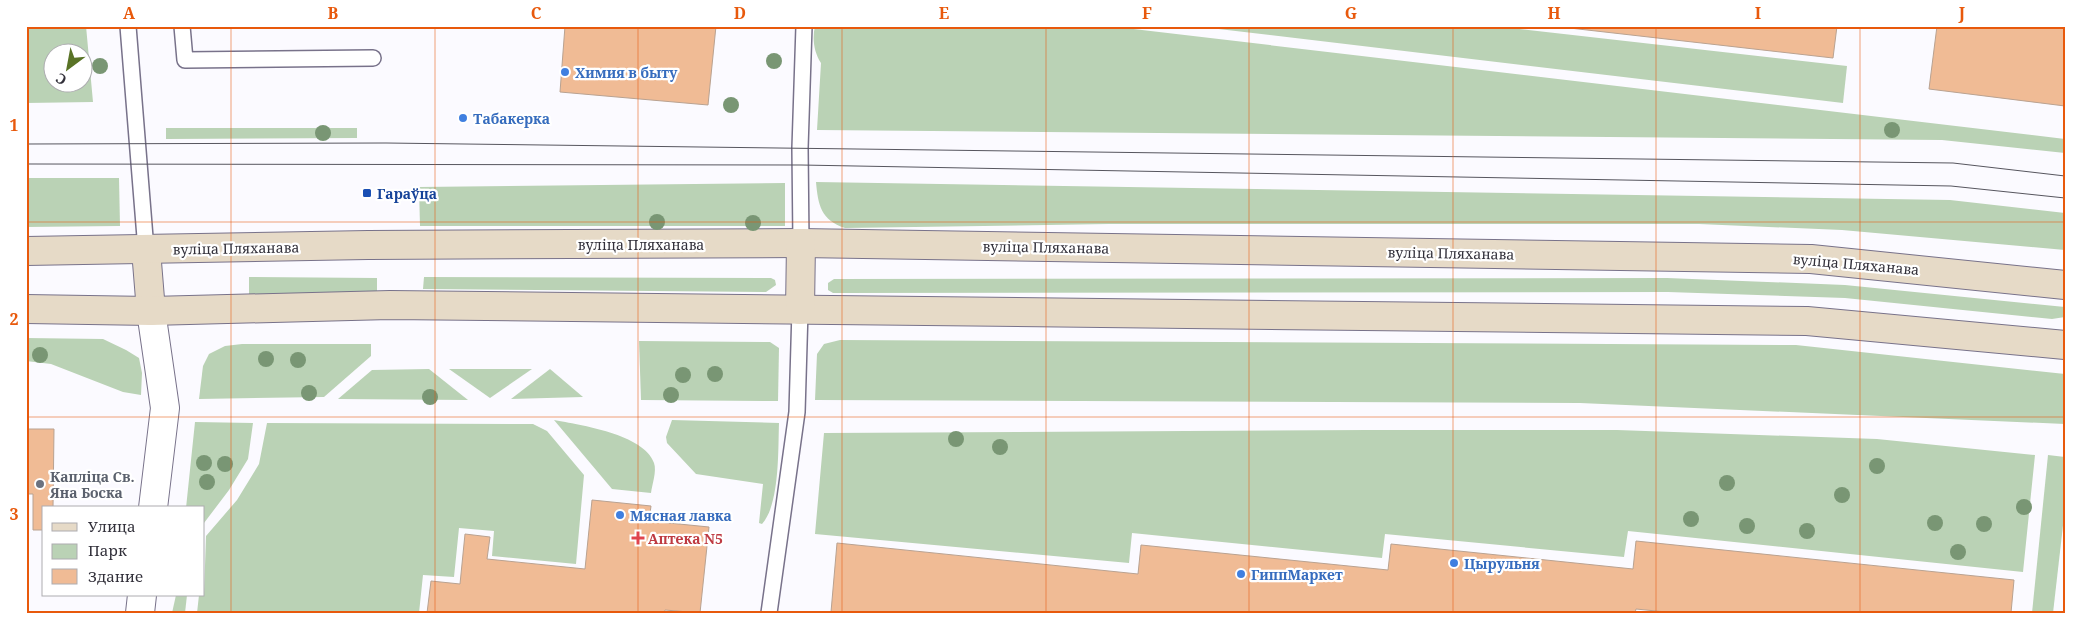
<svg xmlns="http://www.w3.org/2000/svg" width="2091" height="639" font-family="'Noto Serif',serif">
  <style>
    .green { fill: #bad2b5; fill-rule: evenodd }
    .building { fill: #f0bb95; stroke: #b9a291 }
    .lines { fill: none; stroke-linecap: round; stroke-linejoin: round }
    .lane-casing { stroke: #78728a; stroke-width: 18 }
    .street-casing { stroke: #78728a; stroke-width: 30 }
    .secondary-casing { stroke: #78728a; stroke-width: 30 }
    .lane { stroke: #fff; stroke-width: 15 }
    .street { stroke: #fff; stroke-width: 28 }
    .secondary { stroke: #e6dac7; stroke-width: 28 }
    .tram { stroke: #56555e; stroke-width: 1 }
    .tree { fill: #799674 }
    .grid { fill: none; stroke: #e8590c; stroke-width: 1; stroke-opacity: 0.55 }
    .shop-dot { fill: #3f7fe0; stroke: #fff; stroke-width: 2 }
    .transit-dot { fill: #1a4fb4; stroke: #fff; stroke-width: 2 }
    .worship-dot { fill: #6b7280; stroke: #fff; stroke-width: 2 }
    .health-dot { fill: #e0444e; stroke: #fff; stroke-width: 2 }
    .labels { text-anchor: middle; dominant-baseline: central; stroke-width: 4.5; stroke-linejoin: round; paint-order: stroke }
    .shop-label { font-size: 14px; font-weight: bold; fill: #366cbe; stroke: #fff; text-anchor: start }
    .transit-label { font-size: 14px; font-weight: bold; fill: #164399; stroke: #fff; text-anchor: start }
    .street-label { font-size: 14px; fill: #32303a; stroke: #fff }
    .worship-label { font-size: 14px; font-weight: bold; fill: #5b616d; stroke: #fff; text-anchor: start }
    .health-label { font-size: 14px; font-weight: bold; fill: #be3a42; stroke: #fff; text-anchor: start }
    .neatline { fill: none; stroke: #e8590c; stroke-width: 2 }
    .grid-label { font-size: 16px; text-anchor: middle; font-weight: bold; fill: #e8590c }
  </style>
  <rect width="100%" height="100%" fill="#fbfaff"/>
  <g class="green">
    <path d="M26 26H86L93 102 26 103ZM52 52H82V82H52Z"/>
    <path d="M815 26H1108L2065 139V153L1942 140 817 130 821 63C814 52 812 39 815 26Z"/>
    <path d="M1193 26H1493L1847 66 1843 103Z"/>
    <path d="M166 128H357V138L166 139Z"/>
    <path d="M26 178H119L120 226 26 227Z"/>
    <path d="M816 182 1950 200 2065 213V250L1842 230 1699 224H1109L845 228C821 220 818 205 816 182Z"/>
    <path d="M785 183V226H420L419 187Z"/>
    <path d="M249 277 377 278V294H249Z"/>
    <path d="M424 277 771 278 775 280 776 285 766 292 423 289Z"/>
    <path d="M1667 278 1845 285 2065 307V317L2052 319 1845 298 1668 292 833 293 828 290V283L834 279Z"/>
    <path d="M26 338 103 339 126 350 139 358 142 373 141 395 123 392 51 364 26 361Z"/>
    <path d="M840 340 1796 345 2065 374V424L1580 403 815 400 817 354 824 344Z"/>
    <path d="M639 341 770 342 779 348 778 401 641 400Z"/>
    <path d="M242 344H371V356L324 397 199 399 203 366 209 354 225 346Z"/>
    <path d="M429 369 468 400 338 399 372 370Z"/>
    <path d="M449 369H532L490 398Z"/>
    <path d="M550 369 583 397 511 399Z"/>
    <path d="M554 420C580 425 644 434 654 463 657 471 652 485 651 493L612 489Z"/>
    <path d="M672 420 779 423C778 450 780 504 762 524L759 523 763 484 696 474 667 443 666 437Z"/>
    <path d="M195 422 253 423 248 459 229 490 204 523V508H186Z"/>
    <path d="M267 423 533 424 547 431 584 475 576 564 492 556 494 531 459 528 454 577 423 575 419 613H197L199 595H204L206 536 237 500 259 464Z"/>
    <path d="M1368 430H1617L1877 439 2035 455 2023 572 1628 531 1624 557 1385 534 1382 558 1132 533 1129 563 815 534 824 433Z"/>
    <path d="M2048 455 2065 457V508L2053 613H2032Z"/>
    <path d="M176 595H187L185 613H172Z"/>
  </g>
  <g class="building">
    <path d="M565 26H716L708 105 560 92Z"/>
    <path d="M1552 26H1837L1833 58Z"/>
    <path d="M1937 26H2065V106L1929 89Z"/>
    <path d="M26 429H54L53 508H44V530H33V494H26Z"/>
    <path d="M592 500 651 506 649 521 709 527 700 613 665 610 664 613H427L431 581 460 584 465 534 490 537 487 559 585 569Z"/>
    <path d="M1636 541 2014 580 2011 613H1676L1636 609 1635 613 831 612 837 543 1138 574 1141 545 1388 570 1391 544 1633 569Z"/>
  </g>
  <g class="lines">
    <g class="lane-casing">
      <g id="lane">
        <path d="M128 26 146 250"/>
        <path d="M182 26 185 60 373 58"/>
        <path d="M801 243 800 148 804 26"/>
        <path d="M769 613 797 412 800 310"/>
      </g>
    </g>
    <g class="street-casing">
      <g id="street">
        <path d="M151 311 165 408 153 508"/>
        <path d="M140 613 142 595"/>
      </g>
    </g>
    <g class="secondary-casing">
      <g id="secondary">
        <path d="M146 250 151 311"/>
        <path d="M26 251 368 245 801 243 1811 259 2065 285"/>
        <path d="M26 309 151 311 390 305 1807 321 2065 345"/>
        <path d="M800 310 801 243"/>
      </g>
    </g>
    <use href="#lane" class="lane"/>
    <use href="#street" class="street"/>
    <use href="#secondary" class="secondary"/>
    <g class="tram">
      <path d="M26 144 386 143 1953 163 2065 176"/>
      <path d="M26 164 801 165 1951 186 2065 198"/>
    </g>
  </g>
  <g class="tree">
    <circle cx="774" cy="61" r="8"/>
    <circle cx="100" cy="66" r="8"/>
    <circle cx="731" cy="105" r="8"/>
    <circle cx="1892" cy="130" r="8"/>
    <circle cx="323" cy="133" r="8"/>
    <circle cx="657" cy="222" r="8"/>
    <circle cx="753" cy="223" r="8"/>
    <circle cx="40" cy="355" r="8"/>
    <circle cx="266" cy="359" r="8"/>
    <circle cx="298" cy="360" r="8"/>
    <circle cx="715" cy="374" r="8"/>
    <circle cx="683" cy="375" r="8"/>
    <circle cx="309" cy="393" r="8"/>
    <circle cx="671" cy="395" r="8"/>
    <circle cx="430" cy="397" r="8"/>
    <circle cx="956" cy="439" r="8"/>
    <circle cx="1000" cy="447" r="8"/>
    <circle cx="204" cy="463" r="8"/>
    <circle cx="225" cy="464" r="8"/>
    <circle cx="1877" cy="466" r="8"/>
    <circle cx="207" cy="482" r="8"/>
    <circle cx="1727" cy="483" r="8"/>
    <circle cx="1842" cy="495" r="8"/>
    <circle cx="2024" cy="507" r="8"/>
    <circle cx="1691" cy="519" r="8"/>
    <circle cx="1935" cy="523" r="8"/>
    <circle cx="1984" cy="524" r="8"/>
    <circle cx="1747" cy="526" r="8"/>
    <circle cx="1807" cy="531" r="8"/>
    <circle cx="1958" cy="552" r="8"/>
  </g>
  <path class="grid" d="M231 26V613M435 26V613M638 26V613M842 26V613M1046 26V613M1249 26V613M1453 26V613M1656 26V613M1860 26V613M26 222H2065M26 417H2065"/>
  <g class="shop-dot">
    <circle cx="565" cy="72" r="5"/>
    <circle cx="463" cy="118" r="5"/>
    <circle cx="620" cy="515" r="5"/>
    <circle cx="1454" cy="563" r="5"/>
    <circle cx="1241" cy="574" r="5"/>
  </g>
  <rect class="transit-dot" x="362" y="188" width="10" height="10" rx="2.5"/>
  <circle class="worship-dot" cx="40" cy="484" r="5"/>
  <path class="health-dot" d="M635.5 530.5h5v5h5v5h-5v5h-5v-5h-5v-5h5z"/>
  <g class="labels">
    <g class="shop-label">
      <text x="575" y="72">Химия в быту</text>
      <text x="473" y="118">Табакерка</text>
      <text x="630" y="515">Мясная лавка</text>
      <text x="1464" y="563">Цырульня</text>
      <text x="1251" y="574">ГиппМаркет</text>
    </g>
    <g class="transit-label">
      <text x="377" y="193">Гараўца</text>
    </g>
    <g class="street-label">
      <text x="641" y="244">вуліца Пляханава</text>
      <text transform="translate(1046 247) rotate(1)">вуліца Пляханава</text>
      <text transform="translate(236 248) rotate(-1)">вуліца Пляханава</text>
      <text transform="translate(1451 253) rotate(1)">вуліца Пляханава</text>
      <text transform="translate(1856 264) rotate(5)">вуліца Пляханава</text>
    </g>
    <g class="worship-label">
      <text x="50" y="476">Капліца Св.<tspan x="50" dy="16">Яна Боска</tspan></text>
    </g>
    <g class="health-label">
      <text x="648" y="538">Аптека N5</text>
    </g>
  </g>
  <rect width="2091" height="639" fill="none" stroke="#ffffff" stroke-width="55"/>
  <rect x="42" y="506" width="162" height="90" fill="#ffffff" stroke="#adacb0"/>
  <rect x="52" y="523" width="25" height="8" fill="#e6dac7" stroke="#adacb0"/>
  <text x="88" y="532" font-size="15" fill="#32303a">Улица</text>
  <rect x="52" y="544" width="25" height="15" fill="#bad2b5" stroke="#adacb0"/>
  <text x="88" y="556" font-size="15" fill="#32303a">Парк</text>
  <rect x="52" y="569" width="25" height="15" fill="#f0bb95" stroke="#adacb0"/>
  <text x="88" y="582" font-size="15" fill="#32303a">Здание</text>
  <g transform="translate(68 68) rotate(212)"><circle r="24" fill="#ffffff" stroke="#adacb0"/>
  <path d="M0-4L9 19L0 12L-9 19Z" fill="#597326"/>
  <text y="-8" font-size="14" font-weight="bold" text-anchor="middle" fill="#32303a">С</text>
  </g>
  <rect x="28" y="28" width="2036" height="584" class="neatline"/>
  <g class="grid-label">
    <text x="129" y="19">A</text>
    <text x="333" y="19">B</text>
    <text x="536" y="19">C</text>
    <text x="740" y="19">D</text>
    <text x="944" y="19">E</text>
    <text x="1147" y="19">F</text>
    <text x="1351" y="19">G</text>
    <text x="1554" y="19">H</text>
    <text x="1758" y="19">I</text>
    <text x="1962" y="19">J</text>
    <text x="14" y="131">1</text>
    <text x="14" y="325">2</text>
    <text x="14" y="520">3</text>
  </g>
</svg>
